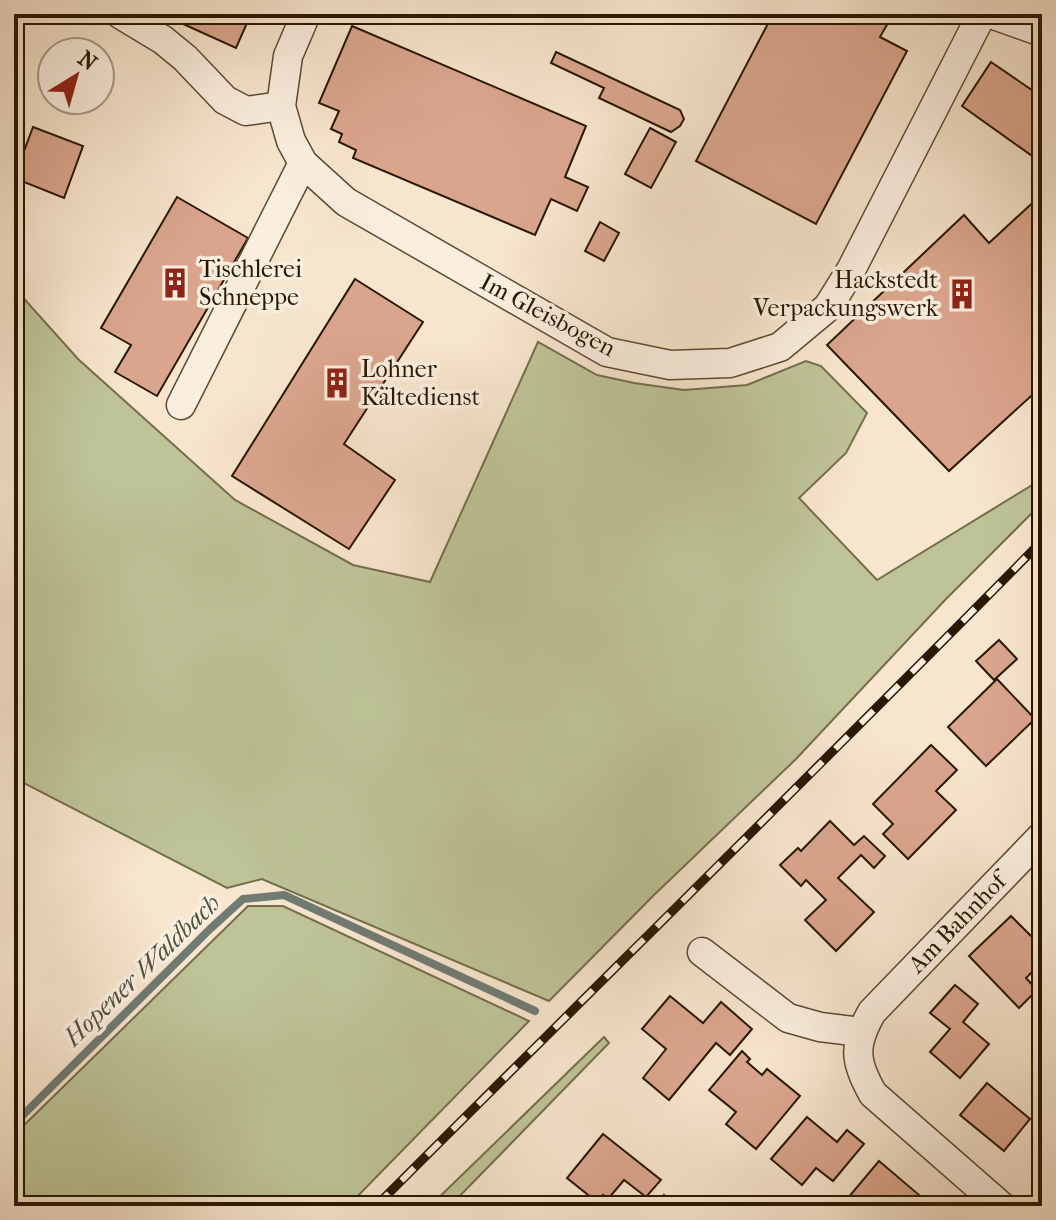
<svg xmlns="http://www.w3.org/2000/svg" width="1056" height="1220" font-family="'IM FELL French Canon',serif">
  <style>
    .green { fill: #bec498; stroke: #746e4c; stroke-width: 2 }
    .lines { fill: none; stroke-linecap: round; stroke-linejoin: round }
    .stream { stroke: #707b73; stroke-width: 8 }
    .building { fill: #daa58d; stroke: #291800; stroke-width: 2 }
    .minor-casing { stroke: #5c4b33; stroke-width: 31 }
    .minor { stroke: #faeede; stroke-width: 28 }
    .rail-casing { stroke: #291800; stroke-width: 9 }
    .rail { stroke: #faeede; stroke-width: 6; stroke-dasharray: 18; stroke-linecap: butt }
    .labels { text-anchor: middle; dominant-baseline: central; stroke-width: 7; stroke-linejoin: round; paint-order: stroke }
    .poi-label { font-size: 24px; fill: #291800; stroke: #faeede; text-anchor: start }
    .street-label { font-size: 24px; fill: #291800; stroke: #faeede }
    .water-label { font-size: 26px; font-style: italic; fill: #525243; stroke: #faeede }
  </style>
  <rect width="100%" height="100%" fill="#f7e5cd"/>
  <filter id="stains"><feTurbulence type="fractalNoise" baseFrequency=".0025" numOctaves="4"/><feColorMatrix values="0 0 0 0 .2 0 0 0 0 .09 0 0 0 0 .02 0 0 0 .5 -.17"/></filter>
  <radialGradient id="worn" r=".72"><stop offset=".6" stop-color="#630" stop-opacity="0"/><stop offset="1" stop-color="#630" stop-opacity=".3"/></radialGradient>
  <g class="green">
    <path d="M14 283 26 301 78 359 235 500 353 565 430 582 538 342 597 375 634 383 684 390 747 385 806 361 821 366 867 413 846 453 799 498 877 580 1042 479V503L946 599 796 759 654 895 549 1001 262 879 227 888 14 778Z"/>
    <path d="M248 906H283L529 1021 348 1206H14V1135Z"/>
    <path d="M604 1037 609 1043 450 1206H430Z"/>
  </g>
  <g class="lines">
    <path class="stream" d="M14 1124 210 929 243 899 284 895 535 1011"/>
  </g>
  <g class="building">
    <path d="M161 14H251L236 48Z"/>
    <path d="M773 14H871L888 23 880 37 907 51 816 224 696 161Z"/>
    <path d="M352 26 586 126 565 177 588 187 577 211 551 199 535 235 353 158 356 150 339 142 342 134 331 129 339 111 319 103Z"/>
    <path d="M556 52 680 110 684 119 680 126 671 132 599 98 604 88 551 63Z"/>
    <path d="M991 62 1042 97V163L962 106Z"/>
    <path d="M33 127 83 146 64 198 14 178Z"/>
    <path d="M650 128 676 142 651 188 625 174Z"/>
    <path d="M1042 194V386L949 471 827 345 964 215 989 243Z"/>
    <path d="M177 197 248 238 157 396 115 372 131 345 101 328Z"/>
    <path d="M600 222 619 233 604 261 585 251Z"/>
    <path d="M355 279 423 322 344 444 395 480 349 549 232 476Z"/>
    <path d="M999 640 1017 659 994 680 976 661Z"/>
    <path d="M997 679 1035 719 986 766 948 727Z"/>
    <path d="M931 745 957 770 936 791 956 810 908 859 883 834 893 824 873 804Z"/>
    <path d="M830 821 854 845 864 836 885 856 874 868 861 855 838 878 874 912 836 951 805 920 826 900 806 880 801 886 780 865 798 848 801 851Z"/>
    <path d="M1011 916 1038 943 1042 939V970L1038 966 1026 978 1037 990 1019 1008 969 956Z"/>
    <path d="M955 985 978 1004 963 1022 989 1044 960 1078 930 1052 950 1029 930 1013Z"/>
    <path d="M670 996 703 1023 721 1002 752 1029 730 1055 716 1043 669 1100 643 1078 666 1049 642 1029Z"/>
    <path d="M742 1051 750 1059 747 1062 762 1075 767 1069 800 1096 756 1149 726 1124 736 1112 709 1090Z"/>
    <path d="M987 1083 1030 1119 1004 1151 960 1115Z"/>
    <path d="M1042 1106V1126L1032 1117Z"/>
    <path d="M807 1117 837 1142 847 1130 864 1144 833 1181 816 1168 802 1185 771 1159Z"/>
    <path d="M603 1134 661 1180 646 1197 624 1180 608 1199 603 1195 597 1202 567 1178Z"/>
    <path d="M879 1161 925 1200 920 1206 842 1205Z"/>
    <path d="M664 1195 679 1206H656Z"/>
  </g>
  <g class="lines">
    <g class="minor-casing">
      <g id="minor">
        <path d="M120 14 163 40 185 58 225 100 246 111 281 106"/>
        <path d="M306 14 288 56 281 106 291 141 303 163 346 202 607 352 670 365 730 363 780 347 828 307 851 270 982 14"/>
        <path d="M991 14 1042 32"/>
        <path d="M181 405 303 163"/>
        <path d="M702 952 788 1018 820 1027 861 1032"/>
        <path d="M1001 1206 873 1094C854 1061 853 1045 872 1012L1042 836"/>
      </g>
    </g>
    <use href="#minor" class="minor"/>
    <g class="rail-casing">
      <path id="rail" d="M376 1206C598 984 822 764 1042 541"/>
    </g>
    <use href="#rail" class="rail"/>
  </g>
  <defs>
    <g id="building-bare" transform="scale(2.4)"><path d="M-4-6H4V6H1V3H-1V6H-4ZM-2.5-4.3h1.7v1.8h-1.7ZM.8-4.3h1.7v1.8H.8ZM-2.5-1h1.7V.8h-1.7ZM.8-1h1.7V.8H.8Z" fill="#8f2418" stroke="#faeede" stroke-width="2.5" paint-order="stroke"/></g>
  </defs>
  <g fill-rule="evenodd">
    <use href="#building-bare" x="175" y="283"/>
    <use href="#building-bare" x="962" y="294"/>
    <use href="#building-bare" x="337" y="383"/>
  </g>
  <g class="labels">
    <g class="poi-label">
      <text x="199" y="269">Tischlerei<tspan x="199" dy="28">Schneppe</tspan></text>
      <text x="938" y="280" text-anchor="end">Hackstedt<tspan x="938" dy="28">Verpackungswerk</tspan></text>
      <text x="361" y="369">Lohner<tspan x="361" dy="28">Kältedienst</tspan></text>
    </g>
    <g class="street-label">
      <text transform="translate(548 315) rotate(28)">Im Gleisbogen</text>
      <text transform="translate(957 923) rotate(-46)">Am Bahnhof</text>
    </g>
    <g class="water-label">
      <text transform="translate(142 970) rotate(-44)">Hopener Waldbach</text>
    </g>
  </g>
  <rect width="1056" height="1220" fill="none" stroke="#f7e5cd" stroke-width="48"/>
  <rect x="16" y="16" width="1024" height="1188" fill="none" stroke="#291800" stroke-width="4"/>
  <rect x="24" y="24" width="1008" height="1172" fill="none" stroke="#291800" stroke-width="2"/>
  <g transform="translate(76 76) rotate(37)"><circle r="38" fill="#faeede" stroke="#a69885" stroke-width="2"/>
  <path d="M0-6L14 30L0 20L-14 30Z" fill="#8f2418"/>
  <text y="-12" font-size="22" font-weight="bold" text-anchor="middle" fill="#291800">N</text>
  </g>
  <rect width="100%" height="100%" filter="url(#stains)"/>
  <rect width="100%" height="100%" fill="url(#worn)"/>
</svg>
